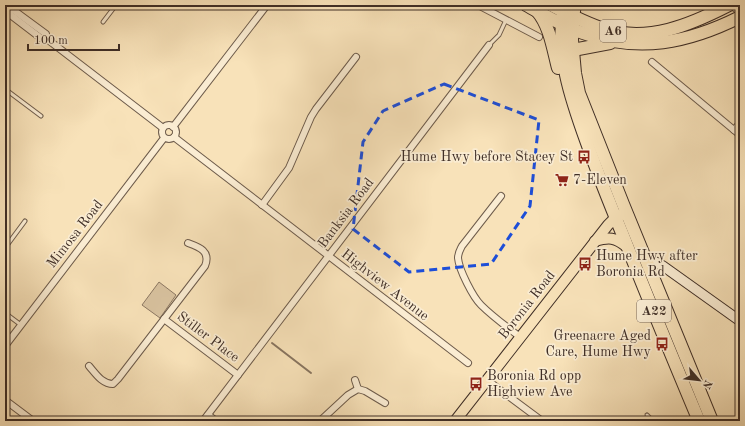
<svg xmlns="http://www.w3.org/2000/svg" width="745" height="426" font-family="'Old Standard TT',serif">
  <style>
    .green { fill: #d9c3a0; stroke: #8c7863 }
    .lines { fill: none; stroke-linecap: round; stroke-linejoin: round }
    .stream { stroke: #887560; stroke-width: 2 }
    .lane-casing { stroke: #6d5b4b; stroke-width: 5 }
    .street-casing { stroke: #6d5b4b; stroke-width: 8 }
    .secondary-casing { stroke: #3f2e26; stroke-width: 11 }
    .primary-casing { stroke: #3f2e26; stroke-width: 12 }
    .highway-casing { stroke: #3f2e26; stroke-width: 14 }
    .lane { stroke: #faecd2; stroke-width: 3 }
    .street { stroke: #faecd2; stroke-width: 6 }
    .secondary { stroke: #faecd2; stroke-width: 9 }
    .primary { stroke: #f8e2b9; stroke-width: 10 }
    .highway { stroke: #f8e2b9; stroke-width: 12 }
    .marked { fill: none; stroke: #1d4ed8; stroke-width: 3; stroke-dasharray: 8 5; stroke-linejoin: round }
    .labels { text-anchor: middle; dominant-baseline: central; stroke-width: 3.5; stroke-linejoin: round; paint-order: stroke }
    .shield { fill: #faecd2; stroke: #77675a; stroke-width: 1 }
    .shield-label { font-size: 13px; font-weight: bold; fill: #3f2e26 }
    .poi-label { font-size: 14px; fill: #3f2e26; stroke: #faecd2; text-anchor: start }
    .street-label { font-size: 14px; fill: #3f2e26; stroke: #faecd2 }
  </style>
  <rect width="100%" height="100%" fill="#f8e2b9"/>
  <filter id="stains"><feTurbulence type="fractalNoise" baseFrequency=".005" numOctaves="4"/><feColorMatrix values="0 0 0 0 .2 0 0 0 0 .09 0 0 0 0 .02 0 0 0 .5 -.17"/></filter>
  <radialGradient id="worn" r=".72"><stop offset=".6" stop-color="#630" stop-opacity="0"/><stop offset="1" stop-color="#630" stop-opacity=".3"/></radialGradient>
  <path class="green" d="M159 282 176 295 160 318 142 305Z"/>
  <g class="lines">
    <path class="stream" d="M272 343 311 373"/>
    <g class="lane-casing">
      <g id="lane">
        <path d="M103 22 116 5"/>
        <path d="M489 45 499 35 506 20"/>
        <path d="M5 89 41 116"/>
        <path d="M5 248 25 221"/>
        <path d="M5 313 21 325"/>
        <path d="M647 415 653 421"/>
      </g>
    </g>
    <g class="street-casing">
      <g id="street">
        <path d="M478 5 539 37"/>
        <path d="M731 5 740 12"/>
        <path d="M12 9 46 34 47 39 163 128"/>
        <path d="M8 13 42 39H47"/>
        <path d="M652 62 740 135"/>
        <circle cx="169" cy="132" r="7"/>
        <path d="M173 127 267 5"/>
        <path d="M734 130 740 123"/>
        <path d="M174 137 468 363"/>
        <path d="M501 196 462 246C460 250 458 253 458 258 459 270 473 297 481 305 493 317 507 327 520 337"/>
        <path d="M262 205 289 168 311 117 316 109 356 57"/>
        <path d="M164 319 238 375"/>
        <path d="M5 346 164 138"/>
        <path d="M89 366C96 374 102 384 113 384L118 379 205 266C211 251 199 247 188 243"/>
        <path d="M355 380 358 389"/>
        <path d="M487 380 542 421"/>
        <path d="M5 400 33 421"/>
        <path d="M208 415 216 421"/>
        <path d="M203 421 489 45"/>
        <path d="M320 421 348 395 358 389 365 391 385 403"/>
      </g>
    </g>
    <g class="secondary-casing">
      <path id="secondary" d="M647 264 656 262 663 266 740 321"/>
    </g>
    <g class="primary-casing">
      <g id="primary">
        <path d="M595 241C609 237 615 237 627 247"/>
        <path d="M455 421 608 225 615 218 623 214"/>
      </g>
    </g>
    <g class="highway-casing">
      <g id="highway">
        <path d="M526 5C544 15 563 26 583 33 639 53 688 43 740 17"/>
        <path d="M551 5C568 14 585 23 604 29 648 43 690 25 729 5"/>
        <path d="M564 5C555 53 571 99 587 143 598 174 610 204 622 233 647 296 673 359 699 421"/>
        <path d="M575 5 573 17 572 40 575 73 579 93 623 204 712 421"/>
        <path d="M537 11C550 26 553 49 558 68"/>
        <path d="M573 50 610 43"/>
      </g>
    </g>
    <use href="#lane" class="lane"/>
    <use href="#street" class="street"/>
    <use href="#secondary" class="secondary"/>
    <use href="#primary" class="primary"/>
    <use href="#highway" class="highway"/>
  </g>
  <path class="marked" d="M444 84 539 120 530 206 491 264 409 272 353 229 363 142 383 111Z"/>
  <defs>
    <g id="bus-bare" transform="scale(1.08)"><path d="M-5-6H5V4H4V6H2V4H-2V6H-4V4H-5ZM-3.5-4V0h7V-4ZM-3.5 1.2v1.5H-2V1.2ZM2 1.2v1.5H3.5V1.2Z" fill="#8f2418" stroke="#faecd2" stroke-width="2.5" paint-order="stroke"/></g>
    <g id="supermarket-bare" transform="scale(1.08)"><path d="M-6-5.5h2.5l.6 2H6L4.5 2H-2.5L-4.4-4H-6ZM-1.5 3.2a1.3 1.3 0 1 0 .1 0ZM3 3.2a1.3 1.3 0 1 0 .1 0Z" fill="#8f2418" stroke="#faecd2" stroke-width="2.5" paint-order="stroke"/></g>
  </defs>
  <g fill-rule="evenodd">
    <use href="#bus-bare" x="584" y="157"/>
    <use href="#supermarket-bare" x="562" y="180"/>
    <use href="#bus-bare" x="585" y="264"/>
    <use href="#bus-bare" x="662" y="344"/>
    <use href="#bus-bare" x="476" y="384"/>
  </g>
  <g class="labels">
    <g class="shield">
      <rect x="600" y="20" width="26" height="22" rx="3"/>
      <rect x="637" y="300" width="34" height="22" rx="3"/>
    </g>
    <g class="shield-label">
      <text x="613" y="31">A6</text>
      <text x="654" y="311">A22</text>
    </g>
    <g class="poi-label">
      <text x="573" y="157" text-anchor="end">Hume Hwy before Stacey St</text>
      <text x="573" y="180">7-Eleven</text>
      <text x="596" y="256">Hume Hwy after<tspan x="596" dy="16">Boronia Rd</tspan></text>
      <text x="651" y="336" text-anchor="end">Greenacre Aged<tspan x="651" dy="16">Care, Hume Hwy</tspan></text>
      <text x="487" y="376">Boronia Rd opp<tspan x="487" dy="16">Highview Ave</tspan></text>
    </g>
    <g class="street-label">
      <text transform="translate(346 213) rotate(-53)">Banksia Road</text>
      <text transform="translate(75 234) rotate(-52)">Mimosa Road</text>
      <text transform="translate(385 285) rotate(38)">Highview Avenue</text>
      <text transform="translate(527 305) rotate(-52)">Boronia Road</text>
      <text transform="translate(208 337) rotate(37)">Stiller Place</text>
    </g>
  </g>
  <rect width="745" height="426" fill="none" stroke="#f8e2b9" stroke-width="20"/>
  <rect x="6" y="6" width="733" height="414" fill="none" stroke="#3f2e26" stroke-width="2"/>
  <rect x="10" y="10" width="725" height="406" fill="none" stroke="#3f2e26"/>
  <g transform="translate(699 380) rotate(118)" stroke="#faecd2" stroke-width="3" paint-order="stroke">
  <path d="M0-3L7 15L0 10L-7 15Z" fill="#3f2e26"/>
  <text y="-6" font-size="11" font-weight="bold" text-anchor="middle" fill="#3f2e26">N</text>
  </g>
  <path d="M28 44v6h91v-6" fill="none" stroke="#3f2e26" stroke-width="2"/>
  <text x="34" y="44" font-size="12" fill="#3f2e26" stroke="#faecd2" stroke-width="3" paint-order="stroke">100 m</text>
  <rect width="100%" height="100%" filter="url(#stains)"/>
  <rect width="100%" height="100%" fill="url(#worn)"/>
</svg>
